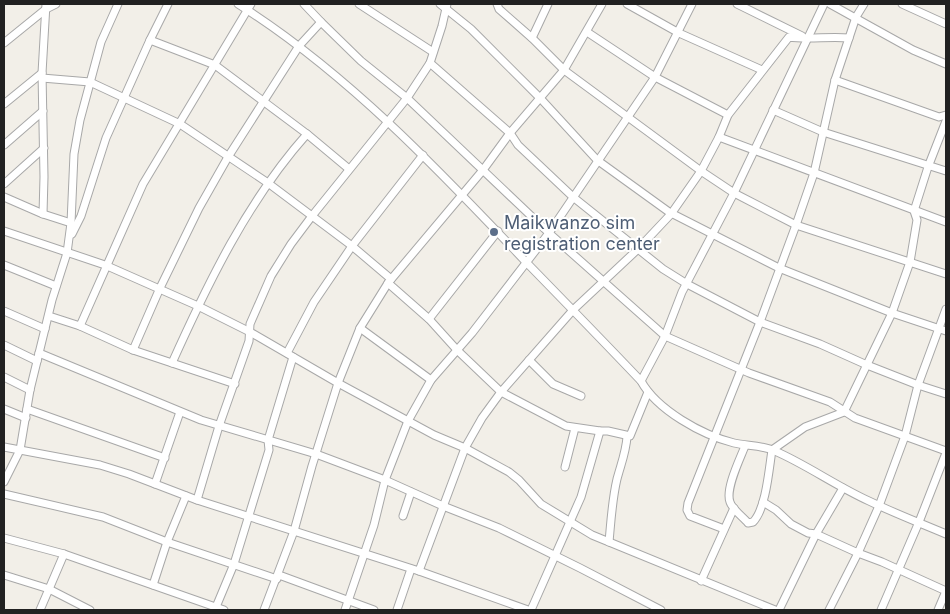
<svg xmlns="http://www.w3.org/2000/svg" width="950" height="614" font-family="Inter,sans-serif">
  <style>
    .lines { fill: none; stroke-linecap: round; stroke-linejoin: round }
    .minor-casing { stroke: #a8a8a8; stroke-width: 9 }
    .minor { stroke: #fff; stroke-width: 7 }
    .service-dot { fill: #5c6f8a; stroke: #fff; stroke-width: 2 }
    .labels { text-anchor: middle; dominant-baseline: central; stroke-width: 4; stroke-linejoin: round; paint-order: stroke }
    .service-label { font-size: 18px; fill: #4e5e75; stroke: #fff; text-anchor: start }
  </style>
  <rect width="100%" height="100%" fill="#f2efe8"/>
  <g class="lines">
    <g class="minor-casing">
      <g id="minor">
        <path d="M238 4C346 72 438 169 525 261 564 301 603 341 641 381 657 410 702 435 734 443 747 446 762 445 775 451 807 465 836 486 869 501 894 513 920 523 946 534"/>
        <path d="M304 4 321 22"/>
        <path d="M359 4 433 52"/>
        <path d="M440 4 471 29 541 99 597 160 669 212 779 268 892 313 946 331"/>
        <path d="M497 4 499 9 532 38 564 70 701 171 734 193 796 225 946 274"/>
        <path d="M627 4 679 33 762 70"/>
        <path d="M737 4 802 36"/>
        <path d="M830 4 913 50 946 64"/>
        <path d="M902 4 946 24"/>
        <path d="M587 32 655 77 728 115"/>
        <path d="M532 38 548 4"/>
        <path d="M150 40 215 65 307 134"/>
        <path d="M4 43 46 9 56 4"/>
        <path d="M430 63 510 133 518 145 573 197 663 269 687 284 760 322 820 344 867 365 918 385 946 394"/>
        <path d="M42 78 90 82 180 124 268 183 352 246 391 279"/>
        <path d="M835 80 939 117 946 115"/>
        <path d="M4 104 42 73"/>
        <path d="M773 110 823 132 946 171"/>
        <path d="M719 137 946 222"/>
        <path d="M4 145 43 111"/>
        <path d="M4 184 44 148"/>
        <path d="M4 197 43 214 71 223"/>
        <path d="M43 214 44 177 42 73 46 4"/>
        <path d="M4 231 105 265 198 306 250 332 338 383 434 435 465 448 509 472 519 480 541 504 592 535 775 610"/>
        <path d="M72 234 81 216 106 138 150 40 168 4"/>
        <path d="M4 265 56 286"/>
        <path d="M388 283 429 319 457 350 501 392 566 426 600 431H608L630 436 648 392"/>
        <path d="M4 311 45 329"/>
        <path d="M49 316 80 326 133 350 235 384"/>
        <path d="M429 319 498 231"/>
        <path d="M80 326 143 184 251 4"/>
        <path d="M360 328 431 380"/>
        <path d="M4 345 37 361"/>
        <path d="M133 350 160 288 199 208 228 157 299 46 321 22 361 61 407 98 549 233 665 336 749 373 830 402 855 418 946 451"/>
        <path d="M39 353 201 420 316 454 385 480 443 506 499 528 580 568 661 610"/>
        <path d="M287 353 314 302 352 246 423 155"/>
        <path d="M529 360 553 384 581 396"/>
        <path d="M172 363C208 283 248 200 307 134L349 169"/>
        <path d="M4 377 30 390"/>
        <path d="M641 381 665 336 682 292 734 193 824 4"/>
        <path d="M4 409 26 418"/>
        <path d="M27 409 165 458"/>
        <path d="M745 446C740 459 725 489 730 502 732 509 743 517 748 523L753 522C766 509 769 469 772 450L805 427 844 412 892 313 910 262 917 220 914 211 928 167 946 121"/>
        <path d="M4 447 100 465 129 474 197 500 419 571 528 610"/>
        <path d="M565 467 575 428"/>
        <path d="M4 482 20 450 30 390 52 300 67 253 71 223 74 154 80 120 101 42 118 4"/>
        <path d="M155 484 180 412"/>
        <path d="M4 494 103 517 167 542 277 579"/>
        <path d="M197 500 219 426 249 341 250 324 271 276 291 244 312 216 407 98 430 63 442 26 447 4"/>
        <path d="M763 502 776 510 791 524 808 533 816 534 858 553 882 562 946 591 938 610"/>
        <path d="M403 516 411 492"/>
        <path d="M724 529 690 516 687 510 688 503 760 322 796 225 814 173 835 80 856 17 864 4"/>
        <path d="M4 538 64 554 224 610"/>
        <path d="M609 542C611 521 612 500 617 479 621 464 626 452 627 437"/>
        <path d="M419 571 465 448 482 418 501 392 573 310 638 249 671 214 701 171 719 137 728 115 789 37C809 40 828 36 849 38"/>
        <path d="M4 575 49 589 90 610"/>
        <path d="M279 575 374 610"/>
        <path d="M701 581 734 508"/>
        <path d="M153 585 167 542 186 496"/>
        <path d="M216 607 234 564 269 450 268 440 293 357"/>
        <path d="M40 610 64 554"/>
        <path d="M264 610 294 531 312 466 338 383 360 328 388 283 483 170 510 133 564 70 602 4"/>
        <path d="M345 610 374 525 385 480 408 421 431 380 472 333 549 233 655 77 692 4"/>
        <path d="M397 610 411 569"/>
        <path d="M531 610 581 497 600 431"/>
        <path d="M779 610 816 534 843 488"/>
        <path d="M829 610 858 553 879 506 905 436 918 385 946 309"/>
        <path d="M881 610 919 522 946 453"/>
      </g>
    </g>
    <use href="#minor" class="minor"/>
  </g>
  <circle class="service-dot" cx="494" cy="232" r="5"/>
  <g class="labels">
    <g class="service-label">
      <text x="504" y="222">Maikwanzo sim<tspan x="504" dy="21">registration center</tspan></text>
    </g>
  </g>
  <rect width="950" height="614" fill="none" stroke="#212121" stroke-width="10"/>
</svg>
